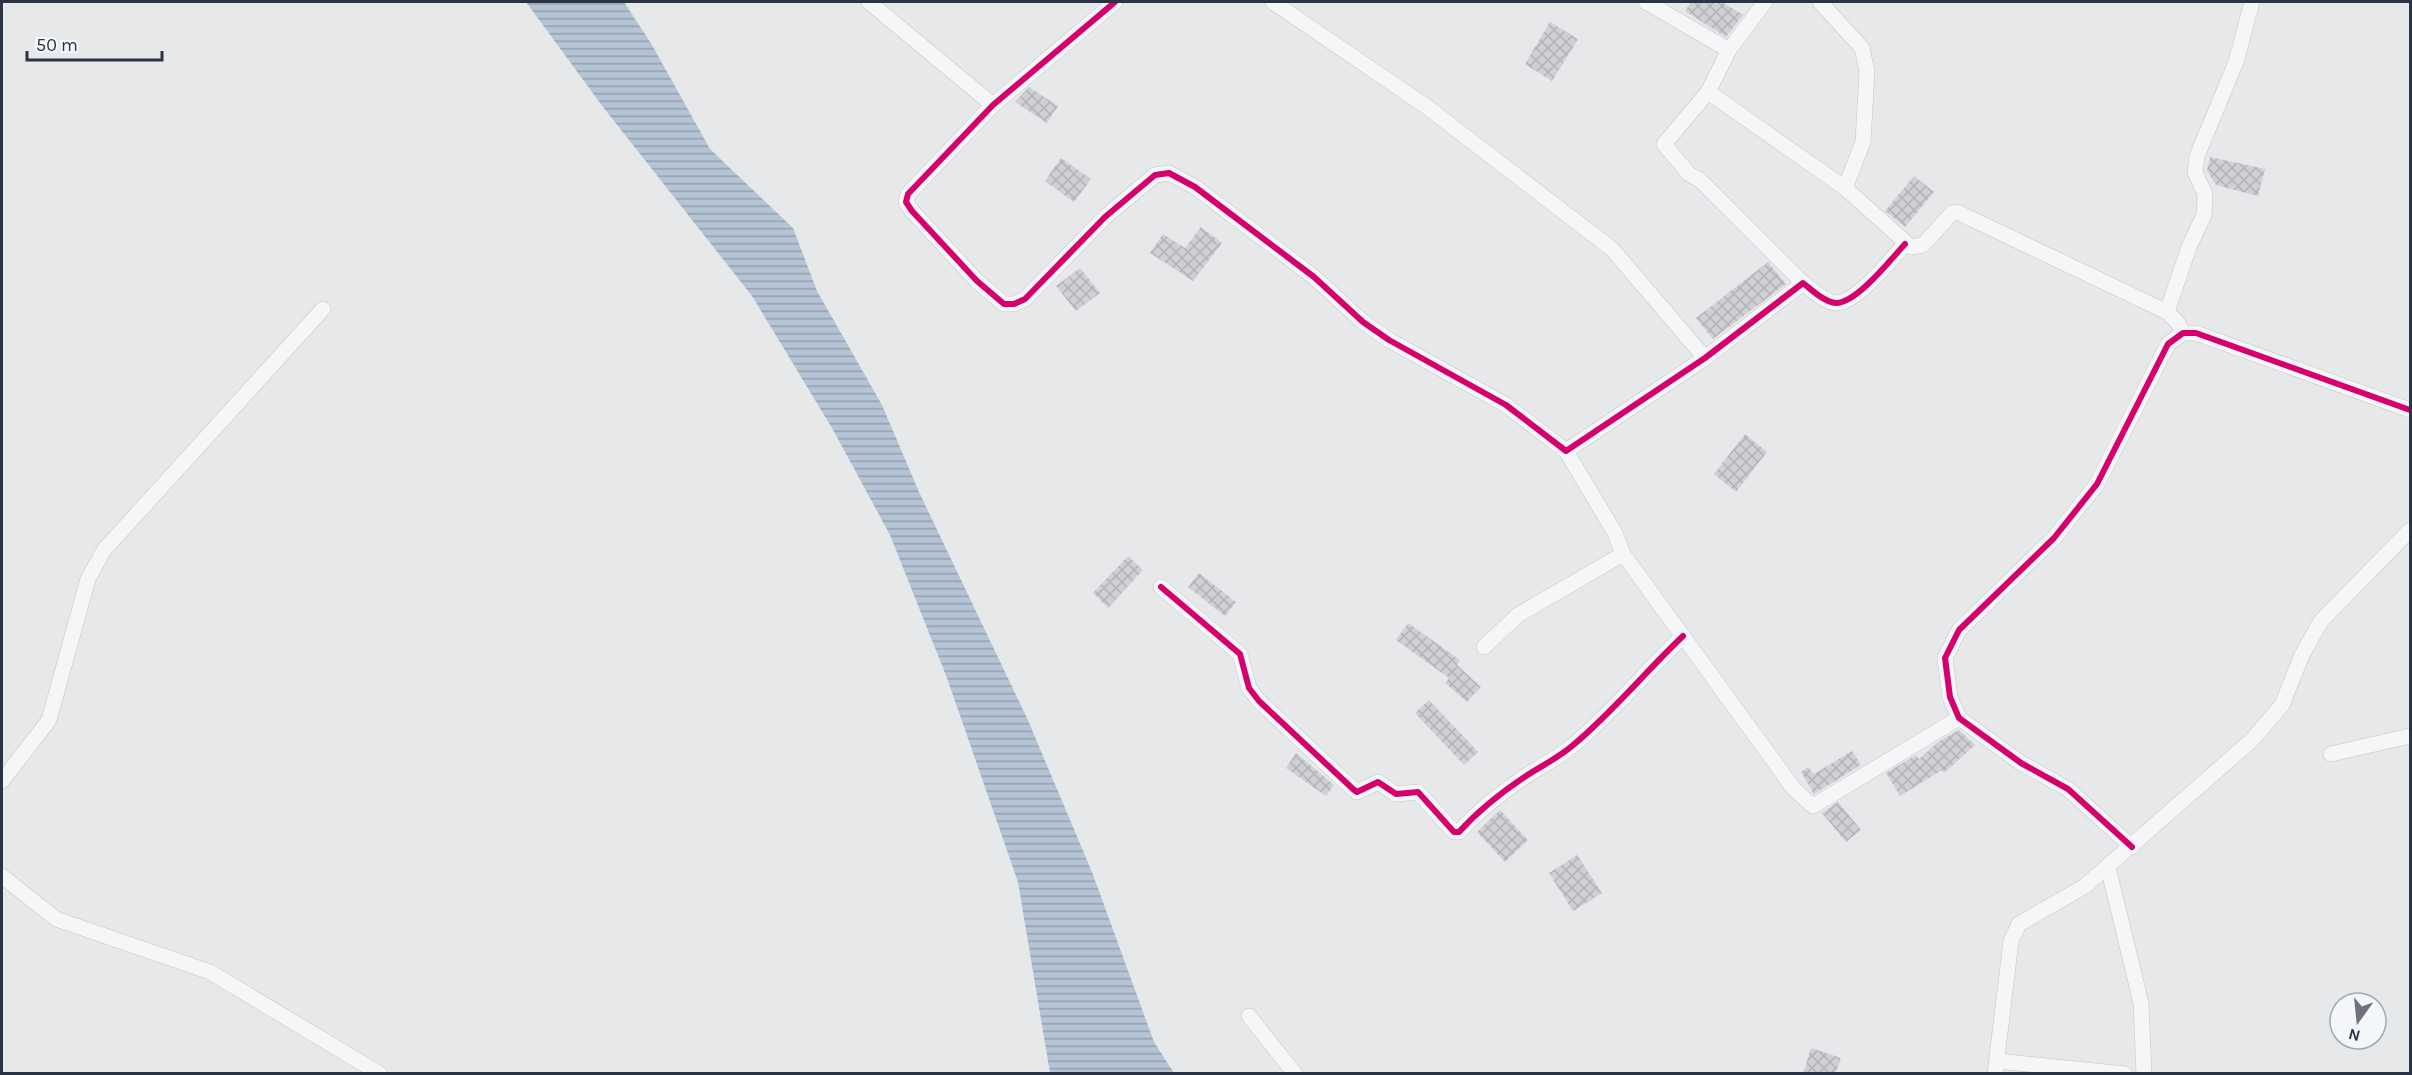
<svg xmlns="http://www.w3.org/2000/svg" width="2412" height="1075" font-family="Karla,sans-serif">
  <style>
    .water { fill: url(#water-rules) }
    .building { fill: url(#building-cross-hatch) }
    .lines { fill: none; stroke-linecap: round; stroke-linejoin: round }
    .minor-casing { stroke: #c4c6c8; stroke-width: 16 }
    .minor { stroke: #f5f6f7; stroke-width: 15 }
    .cycleway-casing { stroke: #f4f6f9; stroke-width: 10 }
    .cycleway { stroke: #d6006c; stroke-width: 6 }
  </style>
  <defs>
    <pattern id="water-rules" width="6" height="5" patternUnits="userSpaceOnUse" patternTransform="scale(1.5)"><rect width="6" height="5" fill="#b4c4d5"/><path d="M0 2.5h6" fill="none" stroke="#93a0af"/></pattern>
    <pattern id="building-cross-hatch" width="8" height="8" patternUnits="userSpaceOnUse" patternTransform="scale(1.5)"><rect width="8" height="8" fill="#ced0d3"/><path d="M0 0l8 8M0 8l8-8" fill="none" stroke="#b1b3b6"/></pattern>
  </defs>
  <rect width="100%" height="100%" fill="#e6e8ea"/>
  <path class="water" d="M526 2H624L652 45 710 149 793 228 817 291 882 405 919 492 1027 718 1092 872 1154 1042 1174 1073H1050L1018 882 947 678 890 535 832 428 752 296 603 107Z"/>
  <g class="building">
    <path d="M1691 2H1722L1743 15 1726 37 1685 11Z"/>
    <path d="M1550 22 1578 39 1552 81 1525 64Z"/>
    <path d="M1029 87 1058 106 1047 123 1015 102Z"/>
    <path d="M2210 157 2265 169 2258 196 2216 185 2207 171Z"/>
    <path d="M1061 158 1091 179 1074 202 1045 181Z"/>
    <path d="M1914 176 1934 192 1905 227 1885 211Z"/>
    <path d="M1201 227 1222 243 1193 281 1150 253 1163 234 1185 248Z"/>
    <path d="M1768 262 1786 284 1713 339 1696 318Z"/>
    <path d="M1080 268 1100 293 1076 311 1056 286Z"/>
    <path d="M1745 434 1767 452 1736 492 1714 474Z"/>
    <path d="M1128 556 1143 570 1108 608 1093 593Z"/>
    <path d="M1199 573 1236 602 1225 616 1188 587Z"/>
    <path d="M1408 623 1460 660 1457 665 1481 687 1467 702 1445 683 1449 678 1396 640Z"/>
    <path d="M1429 700 1478 752 1464 765 1415 713Z"/>
    <path d="M1959 730 1975 745 1944 773 1942 770 1900 796 1886 773 1916 755 1919 759 1938 742Z"/>
    <path d="M1852 751 1861 765 1814 794 1801 772 1808 767 1814 774Z"/>
    <path d="M1296 753 1334 785 1326 796 1286 768Z"/>
    <path d="M1838 802 1861 830 1846 842 1822 813Z"/>
    <path d="M1500 810 1528 840 1505 862 1477 832Z"/>
    <path d="M1577 855 1602 893 1573 911 1549 873Z"/>
    <path d="M1811 1048 1841 1058 1835 1074H1803Z"/>
  </g>
  <g class="lines">
    <g class="minor-casing">
      <g id="minor">
        <path d="M869 2 993 105"/>
        <path d="M1115 2 993 105 908 194 906 202 912 211 977 281 1004 304H1014L1025 299 1105 217 1155 175 1169 173 1195 187 1314 277 1363 322 1389 340 1506 405 1566 451 1705 358 1803 283C1812 290 1824 302 1836 303 1857 303 1892 258 1905 244"/>
        <path d="M1273 2 1427 107 1612 249 1705 358"/>
        <path d="M1646 2 1729 50"/>
        <path d="M1765 2 1729 50 1708 92 1664 144 1689 174 1700 180 1803 283"/>
        <path d="M1820 2 1862 48 1867 71 1863 142 1845 188"/>
        <path d="M1708 92 1845 188 1911 247 1923 245 1952 213 1957 212 2167 312"/>
        <path d="M2183 333 2178 323 2167 312 2189 247 2204 215 2205 194 2195 172 2197 156 2236 62 2252 2"/>
        <path d="M1566 451 1615 533 1623 554 1794 789 1813 806 1959 718"/>
        <path d="M1161 587 1240 654 1249 688 1259 701 1353 789 1357 792 1378 782 1396 794 1418 792 1454 832H1459C1478 811 1502 792 1526 776 1541 766 1558 758 1572 746 1612 713 1645 672 1683 636"/>
        <path d="M1484 647 1518 615 1623 554"/>
        <path d="M2331 754 2410 736"/>
        <path d="M2 781 49 720 88 579 104 550 323 309"/>
        <path d="M2132 847 2068 789 2021 763 1959 718 1950 697 1945 658 1959 630 2054 538 2097 484 2168 344 2183 333H2196L2410 410"/>
        <path d="M2108 867 2141 1003 2144 1074"/>
        <path d="M2 876 56 919 210 972 380 1074"/>
        <path d="M1249 1016 1295 1074"/>
        <path d="M1997 1061 2125 1074"/>
        <path d="M1995 1074 2011 941 2019 924 2085 886 2252 740 2282 705 2302 655 2321 621 2410 530"/>
      </g>
    </g>
    <use href="#minor" class="minor"/>
    <g class="cycleway-casing">
      <g id="cycleway">
        <path d="M1115 2 993 105 908 194 906 202 912 211 977 281 1004 304H1014L1025 299 1105 217 1155 175 1169 173 1195 187 1314 277 1363 322 1389 340 1506 405 1566 451 1705 358 1803 283C1812 290 1824 302 1836 303 1857 303 1892 258 1905 244"/>
        <path d="M1161 587 1240 654 1249 688 1259 701 1353 789 1357 792 1378 782 1396 794 1418 792 1454 832H1459C1478 811 1502 792 1526 776 1541 766 1558 758 1572 746 1612 713 1645 672 1683 636"/>
        <path d="M2132 847 2068 789 2021 763 1959 718 1950 697 1945 658 1959 630 2054 538 2097 484 2168 344 2183 333H2196L2410 410"/>
      </g>
    </g>
    <use href="#cycleway" class="cycleway"/>
  </g>
  <rect width="2412" height="1075" fill="none" stroke="#2b3445" stroke-width="6"/>
  <g transform="translate(2358 1021) rotate(195)"><circle r="28" fill="#f4f6f9" stroke="#a4a8b1" stroke-width="1.5"/>
  <path d="M0-4.5L10 22L0 15L-10 22Z" fill="#6c737f"/>
  <text y="-9" font-size="16" font-weight="bold" text-anchor="middle" fill="#2b3445">N</text>
  </g>
  <path d="M27 51v9h135v-9" fill="none" stroke="#2b3445" stroke-width="3"/>
  <text x="36" y="51" font-size="18" fill="#2b3445" stroke="#f4f6f9" stroke-width="4.5" paint-order="stroke">50 m</text>
</svg>
